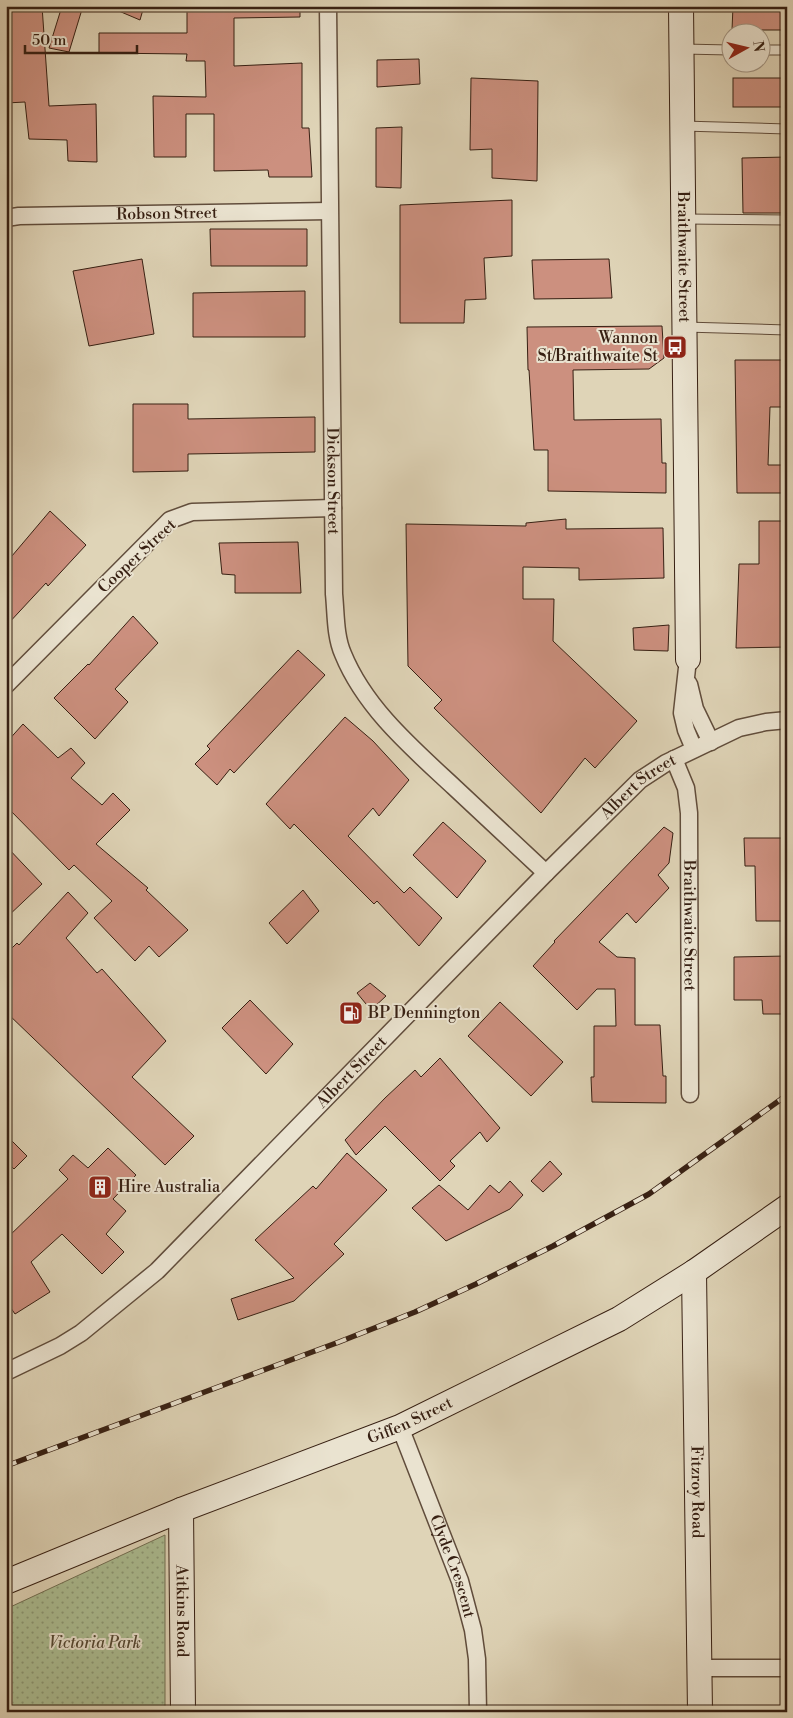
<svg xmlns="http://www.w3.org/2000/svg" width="793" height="1718" font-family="'Libre Bodoni',serif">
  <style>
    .park { fill: url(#park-dots); stroke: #726f53 }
    .building { fill: #cc907f; stroke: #372013 }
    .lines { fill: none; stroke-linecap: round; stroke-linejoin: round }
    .lane-casing { stroke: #614d3c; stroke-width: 11 }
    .street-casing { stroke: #614d3c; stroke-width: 19 }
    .secondary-casing { stroke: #372013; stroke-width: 26 }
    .lane { stroke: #eae3d0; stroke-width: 9 }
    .street { stroke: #eae3d0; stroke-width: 16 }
    .secondary { stroke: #eae3d0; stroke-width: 24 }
    .rail-casing { stroke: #372013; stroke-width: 5.5 }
    .rail { stroke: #eae3d0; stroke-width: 4; stroke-dasharray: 11; stroke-linecap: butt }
    .labels { text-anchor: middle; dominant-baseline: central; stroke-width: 4; stroke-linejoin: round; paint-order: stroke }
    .street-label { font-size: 16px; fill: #372013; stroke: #eae3d0 }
    .poi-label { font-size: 16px; fill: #372013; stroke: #eae3d0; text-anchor: start }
    .park-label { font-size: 16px; font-style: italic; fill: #544833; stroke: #eae3d0 }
  </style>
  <defs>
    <pattern id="park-dots" width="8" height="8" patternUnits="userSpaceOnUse" patternTransform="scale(1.25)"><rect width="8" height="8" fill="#acbe93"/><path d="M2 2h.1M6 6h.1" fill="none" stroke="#8d9a77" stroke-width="1.8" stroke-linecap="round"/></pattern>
  </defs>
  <rect width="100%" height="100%" fill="#dfd4b7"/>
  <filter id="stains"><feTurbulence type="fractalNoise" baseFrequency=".004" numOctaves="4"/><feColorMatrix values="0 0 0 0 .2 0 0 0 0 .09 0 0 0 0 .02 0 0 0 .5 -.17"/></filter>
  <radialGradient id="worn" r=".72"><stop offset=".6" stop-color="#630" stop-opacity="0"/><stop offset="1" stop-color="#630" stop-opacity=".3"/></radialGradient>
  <path class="park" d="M165 1535V1712H6V1609Z"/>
  <g class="building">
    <path d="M6 6H42L49 106 96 104 97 162 68 161 67 140 29 139 25 102 6 103Z"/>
    <path d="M62 6H83L69 52 49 48Z"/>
    <path d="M107 6H144L140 20Z"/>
    <path d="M187 6H300V17L234 18V66L302 63V128H309L312 177H269L268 170 214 171V114H186V157H154L153 96 206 97 205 61H186L187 54 99 53V33H187Z"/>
    <path d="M733 6H787V30H732Z"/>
    <path d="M419 59 420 84 377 87V60Z"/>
    <path d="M471 78 538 81 537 181 492 178V149L470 150Z"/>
    <rect x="733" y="78" width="54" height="29"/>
    <path d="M402 127 401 188 376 187V128Z"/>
    <path d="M787 157V213H743L742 158Z"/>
    <path d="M512 200V256L484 258 486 299 465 300 464 323H400V205Z"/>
    <path d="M210 229H307V266H211Z"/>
    <path d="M142 259 154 334 89 346 73 271Z"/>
    <path d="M609 259 612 298 534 299 532 260Z"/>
    <path d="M305 291V337H193V293Z"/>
    <path d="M662 326 664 358 649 369 573 370 574 420 661 419 662 463H666V493L548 491V450H534L529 370H528L527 327Z"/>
    <path d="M735 360H787V407H770L768 465H787V493H737Z"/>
    <path d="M133 404H188V419L315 417V452L188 454V471L133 472Z"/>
    <path d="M50 511 86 545 48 586 46 583 6 626V563Z"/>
    <path d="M566 519V529L663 528 664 578 579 580V568L523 567V599H554L553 641 637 721 595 768 585 758 541 813 434 708 442 700 408 666 406 524 526 526V523Z"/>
    <path d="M759 521H787V647L736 648 739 564H759Z"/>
    <path d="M298 542 301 593H235V575L222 574 219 543Z"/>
    <path d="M133 616 158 643 115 689 128 702 95 739 54 698 88 664 89 665Z"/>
    <path d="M669 625 668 651 634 650 633 628Z"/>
    <path d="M298 650 325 675 234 773 230 769 217 785 195 764 210 749 207 746Z"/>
    <path d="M345 717 373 741 409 780 379 816 373 808 348 836 404 893 410 887 442 918 419 946 377 901 374 904 294 824 290 829 266 804Z"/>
    <path d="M23 724 58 758 71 748 85 763 71 778 102 805 113 793 130 810 96 844 148 888 146 890 188 930 159 957 149 946 135 961 94 918 112 901 74 865 69 870 6 806V743Z"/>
    <path d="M443 822 486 861 457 898 413 855Z"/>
    <path d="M664 827 673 833 669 863 658 875 669 888 636 923 627 913 599 942 617 957 635 958V1025H660L663 1076H666V1103L592 1102 591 1077H594V1026H616L615 989H597L577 1010 533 966 555 942 554 941Z"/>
    <path d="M744 838H786L787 921H756L755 866H745Z"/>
    <path d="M6 846 42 884 6 918Z"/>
    <path d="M303 890 319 911 287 944 269 923Z"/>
    <path d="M68 892 88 913 66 938 97 973 102 969 166 1041 132 1077 194 1136 165 1165 6 1012V954L17 943 19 945Z"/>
    <path d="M787 956V1014H763L762 1000H734V957Z"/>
    <path d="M370 983 386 996 371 1010 357 993Z"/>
    <path d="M250 1000 293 1044 266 1074 222 1028Z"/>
    <path d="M500 1002 563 1062 531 1096 468 1036Z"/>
    <path d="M440 1058 500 1128 487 1142 480 1132 450 1161 455 1166 440 1181 385 1126 356 1155 345 1140 385 1098 415 1070 421 1077Z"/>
    <path d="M6 1135 27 1156 14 1169 6 1161Z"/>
    <path d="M108 1148 136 1175 113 1199 126 1211 106 1234 124 1252 102 1274 62 1234 31 1262 50 1292 15 1314 6 1301V1239L68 1179 59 1170 73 1155 88 1168Z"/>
    <path d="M347 1153 387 1190 334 1244 344 1254 294 1301 238 1320 231 1299 294 1278 255 1240 313 1186 316 1189Z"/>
    <path d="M550 1161 562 1174 543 1192 531 1181Z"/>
    <path d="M510 1181 523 1195 510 1209 446 1241 412 1208 439 1185 468 1210 490 1185 499 1193Z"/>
  </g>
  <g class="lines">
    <g class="lane-casing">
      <g id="lane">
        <path d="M683 49 730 50"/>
        <path d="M760 50H787"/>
        <path d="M682 126 787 129"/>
        <path d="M685 219 787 220"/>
        <path d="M685 327 787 330"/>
      </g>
    </g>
    <g class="street-casing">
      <g id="street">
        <path id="s1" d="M328 6 334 594C336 613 335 636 343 654 365 708 412 748 454 787 485 816 515 844 546 873"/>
        <path id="s2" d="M6 218 19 216 329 211"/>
        <path d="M688 659 682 713 686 730 694 749"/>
        <path d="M689 684 695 709 711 742"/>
        <path d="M6 685 170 520 192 512 333 508"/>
        <path id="s3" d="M674 759 686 788 689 813 690 1094"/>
        <path id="s4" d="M6 1372 60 1346 81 1333 157 1271 546 873 640 780 666 763 739 728 766 722 787 720"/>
        <path id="s5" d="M400 1427 460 1581 473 1630 477 1659 478 1712"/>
        <path d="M699 1668H787"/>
      </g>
    </g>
    <g class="secondary-casing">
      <g id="secondary">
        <path id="s6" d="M681 6 688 659"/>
        <path id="s7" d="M694 1272 700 1712"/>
        <path id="s8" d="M181 1510 183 1712"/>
        <path id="s9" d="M6 1582 181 1510 400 1427 619 1319 694 1272 787 1207"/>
      </g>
    </g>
    <use href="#lane" class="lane"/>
    <use href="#street" class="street"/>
    <use href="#secondary" class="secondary"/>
    <g class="rail-casing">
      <path id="rail" d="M6 1466 339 1342 415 1312 476 1284 553 1246 649 1194 787 1095"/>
    </g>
    <use href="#rail" class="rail"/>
  </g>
  <defs>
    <g id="bus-square" transform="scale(1.25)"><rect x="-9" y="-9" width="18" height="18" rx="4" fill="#8f2418" stroke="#eae3d0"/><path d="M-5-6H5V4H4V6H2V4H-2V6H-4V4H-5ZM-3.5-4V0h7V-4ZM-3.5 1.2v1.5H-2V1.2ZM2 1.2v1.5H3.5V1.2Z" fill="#fff"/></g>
    <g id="fuel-square" transform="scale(1.25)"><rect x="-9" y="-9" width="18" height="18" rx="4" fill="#8f2418" stroke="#eae3d0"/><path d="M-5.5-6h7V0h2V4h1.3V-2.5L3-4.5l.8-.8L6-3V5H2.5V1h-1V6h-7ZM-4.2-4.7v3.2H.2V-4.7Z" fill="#fff"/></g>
    <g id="building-square" transform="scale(1.25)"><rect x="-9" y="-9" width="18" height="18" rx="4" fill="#8f2418" stroke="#eae3d0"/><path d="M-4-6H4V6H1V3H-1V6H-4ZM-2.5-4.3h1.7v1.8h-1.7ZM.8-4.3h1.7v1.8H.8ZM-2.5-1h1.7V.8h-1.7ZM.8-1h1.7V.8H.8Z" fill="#fff"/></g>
  </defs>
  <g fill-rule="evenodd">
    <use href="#bus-square" x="675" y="347"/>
    <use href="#fuel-square" x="351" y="1013"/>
    <use href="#building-square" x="100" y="1187"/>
  </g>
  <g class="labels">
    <g class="street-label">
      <text stroke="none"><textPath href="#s2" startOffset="161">Robson Street</textPath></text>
      <text stroke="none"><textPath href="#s6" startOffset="251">Braithwaite Street</textPath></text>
      <text stroke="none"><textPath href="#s1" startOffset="475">Dickson Street</textPath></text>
      <text transform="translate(137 556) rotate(-43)">Cooper Street</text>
      <text stroke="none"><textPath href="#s4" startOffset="866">Albert Street</textPath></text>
      <text stroke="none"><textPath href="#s3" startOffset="169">Braithwaite Street</textPath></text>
      <text stroke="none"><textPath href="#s4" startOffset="461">Albert Street</textPath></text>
      <text stroke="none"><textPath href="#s9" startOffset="435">Giffen Street</textPath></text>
      <text stroke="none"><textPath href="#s7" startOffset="220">Fitzroy Road</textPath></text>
      <text stroke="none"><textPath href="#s5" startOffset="149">Clyde Crescent</textPath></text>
      <text stroke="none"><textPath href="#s8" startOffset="101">Aitkins Road</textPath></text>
    </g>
    <g class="poi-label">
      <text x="658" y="338" text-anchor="end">Wannon<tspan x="658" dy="18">St/Braithwaite St</tspan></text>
      <text x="368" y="1013">BP Dennington</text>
      <text x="118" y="1187">Hire Australia</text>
    </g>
    <g class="park-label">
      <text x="95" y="1643">Victoria Park</text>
    </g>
  </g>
  <rect width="793" height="1718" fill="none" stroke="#dfd4b7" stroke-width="25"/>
  <rect x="8" y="8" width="778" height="1703" fill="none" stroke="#372013" stroke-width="2.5"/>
  <rect x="12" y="12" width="768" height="1693" fill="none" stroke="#372013"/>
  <g transform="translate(746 48) rotate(82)"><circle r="24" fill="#eae3d0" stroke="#a29584"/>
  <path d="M0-4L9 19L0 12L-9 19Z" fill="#8f2418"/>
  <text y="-8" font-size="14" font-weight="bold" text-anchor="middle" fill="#372013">N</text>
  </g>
  <path d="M25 45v8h112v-8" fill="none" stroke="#372013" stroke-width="2.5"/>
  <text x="32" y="45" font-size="15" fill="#372013" stroke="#eae3d0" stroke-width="4" paint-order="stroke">50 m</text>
  <rect width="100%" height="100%" filter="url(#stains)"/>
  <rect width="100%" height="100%" fill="url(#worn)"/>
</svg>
